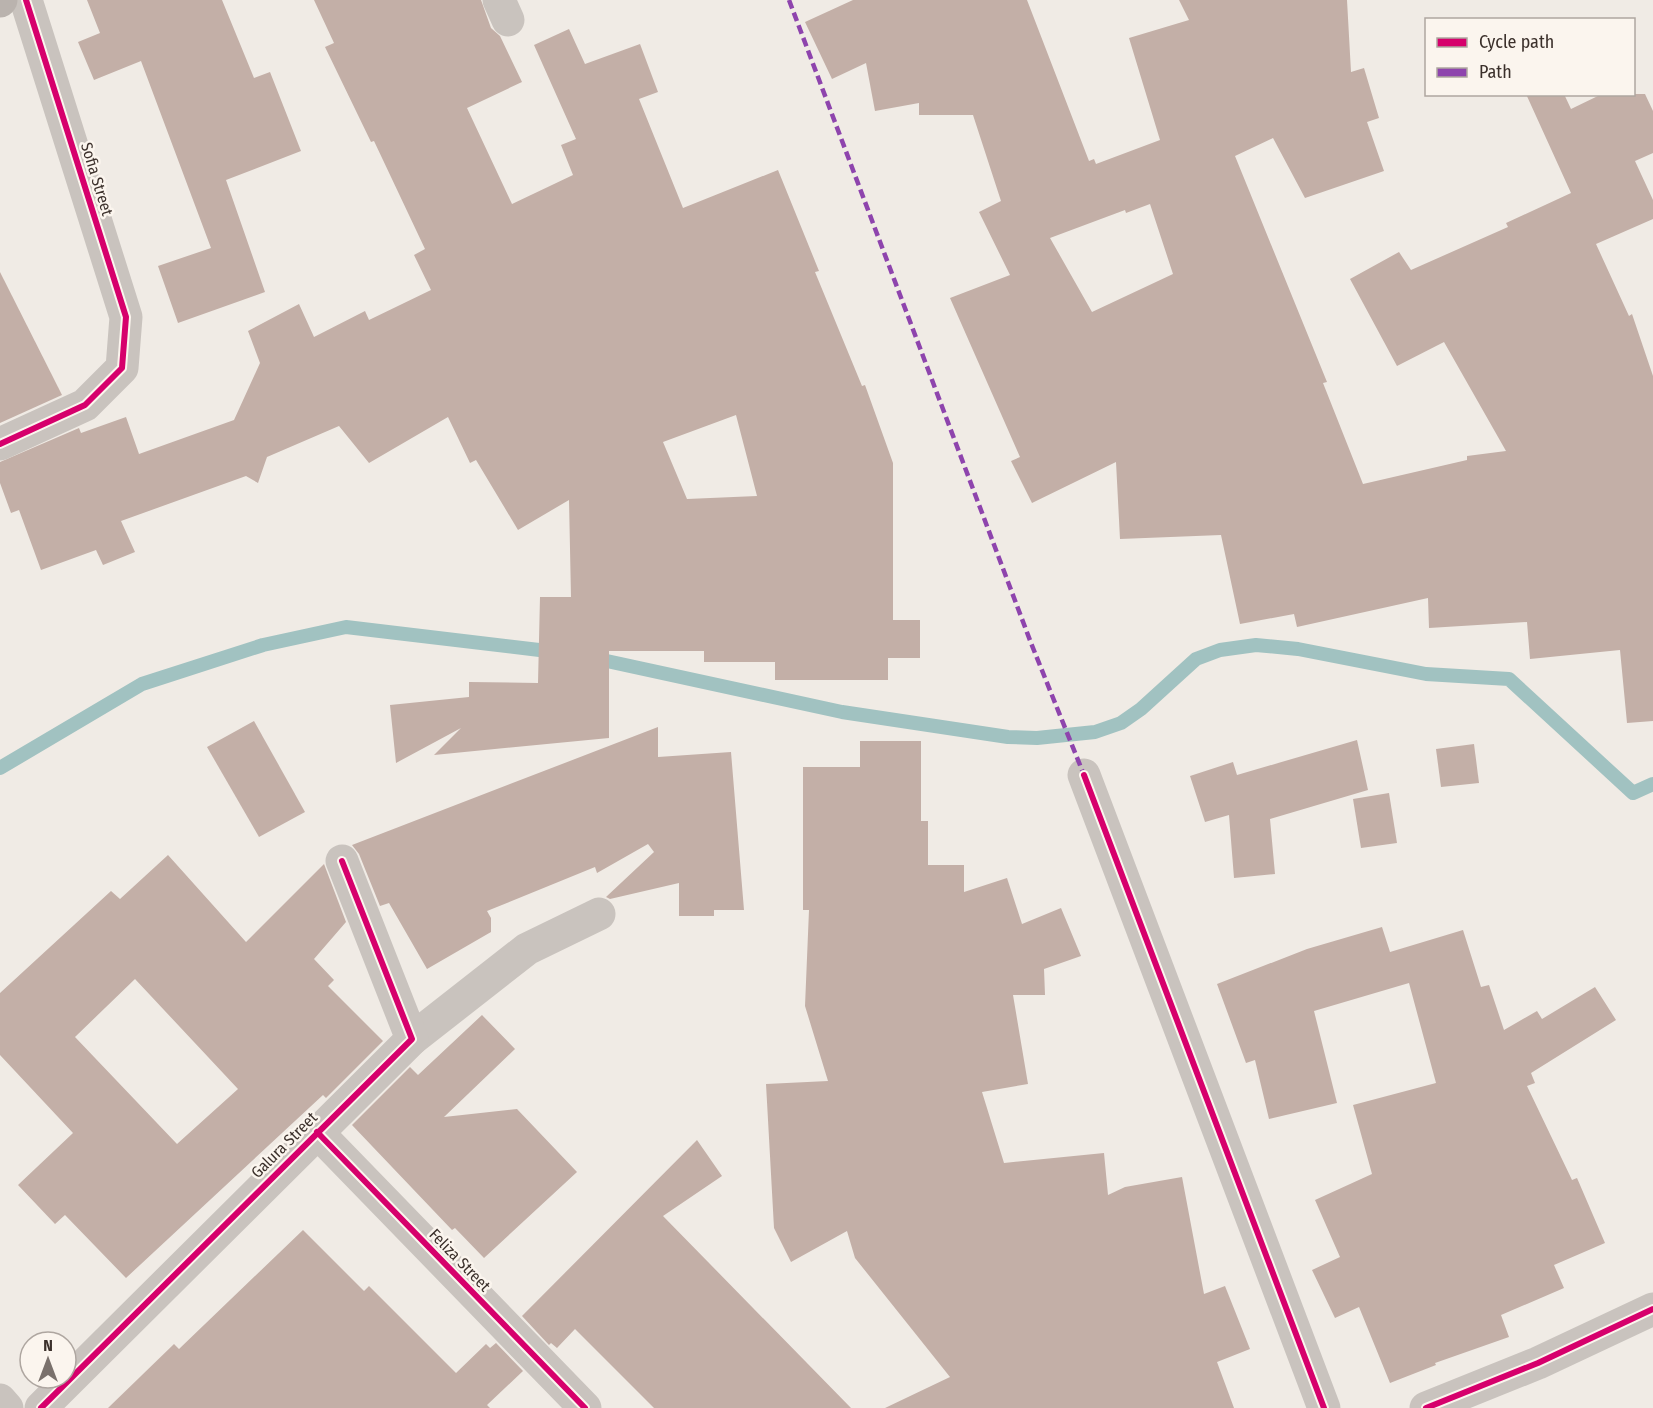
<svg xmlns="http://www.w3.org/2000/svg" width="1653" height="1408" font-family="'Fira Sans Condensed',sans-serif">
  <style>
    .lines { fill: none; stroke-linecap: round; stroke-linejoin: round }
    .stream { stroke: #a1c2c1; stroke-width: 14 }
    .building { fill: #c3afa7; fill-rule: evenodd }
    .street { stroke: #c9c3be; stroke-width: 33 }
    .secondary { stroke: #bab3ae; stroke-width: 33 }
    .quiet { stroke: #8e44ad; stroke-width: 4.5; stroke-dasharray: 9 4.5; stroke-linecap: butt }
    .cycleway-casing { stroke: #fbf5ee; stroke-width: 10 }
    .cycleway { stroke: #d6006c; stroke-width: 6 }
    .labels { text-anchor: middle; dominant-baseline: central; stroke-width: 5; stroke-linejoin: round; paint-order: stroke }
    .street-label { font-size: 16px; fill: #3b302b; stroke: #fbf5ee }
  </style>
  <rect width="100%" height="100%" fill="#f0ebe5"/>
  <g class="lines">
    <g class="stream">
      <path d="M593 658 842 712 1008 737 1037 738 1095 732 1121 723 1141 709 1196 659 1220 650 1256 645 1298 649 1426 674 1509 679 1633 793 1653 784"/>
      <path d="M0 768 142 684 263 645 346 627 556 652"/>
    </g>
  </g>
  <g class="building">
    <path d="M87 0H222L254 78 270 72 301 151 226 180 265 292 178 323 158 266 211 248 141 61 94 80 78 42 100 33Z"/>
    <path d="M314 0H481L491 28 500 36 522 82 467 108 512 204 573 175 561 145 576 139 534 45 569 29 585 64 640 44 658 92 639 99 683 208 778 170 819 271 815 272 862 386 865 385 893 463V620H920V658H888V680H775V662H704V651H609V738L434 755 461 728 396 763 390 705 469 697V682L538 683 540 597H571L569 500 518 530 476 460 470 463 448 417 369 463 339 426 267 457 258 483 246 476 121 521 135 552 103 565 96 550 41 570 19 510 11 513 0 483V462L79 428 81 433 126 417 139 454 234 420 260 363 248 331 299 304 314 337 365 311 369 320 431 290 414 255 425 249 374 141 371 142 325 47 334 43ZM736 415 757 496 687 499 663 442Z"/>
    <path d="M853 0H1027L1089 161 1094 159 1096 164 1160 140 1129 38 1189 20 1179 0H1347L1351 72 1364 68 1379 118 1367 122 1384 171 1305 198 1273 138 1235 156 1327 382 1323 383 1363 484 1467 460V456L1506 451 1444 342 1397 366 1350 279 1399 252 1411 270 1508 227 1506 223 1571 193 1526 94H1564L1571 109 1602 94H1645L1653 111V153L1635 161 1653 200V219L1596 244 1629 316 1632 314 1653 376V721L1627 723 1620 650 1530 659 1527 622 1429 628 1428 598 1297 627 1294 614 1240 624 1221 535 1120 539 1116 462 1032 503 1011 461 1020 457 950 298 1010 275 979 212 1001 201 973 115H919V103L875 111 866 63 832 79 805 22ZM1150 204 1173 274 1092 312 1050 238 1125 210 1126 213Z"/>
    <path d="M0 272 62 395 0 423Z"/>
    <path d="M254 721 305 812 259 837 207 747Z"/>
    <path d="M658 727V757L731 752 744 910H714V916H679V883L610 899 606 897 654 852 648 844 597 873 595 867 487 911 491 918V932L427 969 389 903 380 906 359 854 352 845Z"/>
    <path d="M1357 740 1368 790 1270 819 1275 874 1234 878 1229 815 1205 822 1190 776 1233 762 1237 775Z"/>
    <path d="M860 741H921V821H928V865H964V892L1007 878 1022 924 1061 908 1081 956 1044 969 1045 995H1013L1028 1084 982 1092 1004 1163 1104 1153 1108 1195 1125 1187 1182 1177 1204 1294 1225 1286 1250 1349 1217 1362 1234 1408H885L950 1377 855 1258 847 1231 791 1262 774 1228 766 1084 828 1081 805 1006 809 910H803V767H860Z"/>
    <path d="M1474 744 1479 783 1441 787 1436 749Z"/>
    <path d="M1389 793 1397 843 1361 848 1353 799Z"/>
    <path d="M168 855 246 942 324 864 346 922 314 959 334 980 328 986 383 1041 326 1098 323 1095 126 1278 65 1215 55 1224 18 1185 73 1133 0 1055V993L111 891 120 899ZM135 979 238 1089 177 1144 75 1037Z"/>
    <path d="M1382 927 1390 952 1463 930 1481 987 1489 985 1504 1030 1537 1011 1542 1019 1595 987 1616 1020 1531 1073 1535 1083 1527 1086 1572 1180 1577 1178 1605 1243 1554 1265 1564 1288 1501 1315 1509 1337 1435 1363 1436 1365 1390 1383 1359 1307 1335 1318 1312 1270 1340 1257 1315 1200 1372 1174 1353 1105 1436 1083 1409 983 1314 1011 1337 1103 1269 1119 1255 1060 1246 1063 1217 984 1307 949Z"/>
    <path d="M482 1015 515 1049 444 1117 517 1109 577 1172 484 1258 455 1228 452 1230 352 1125 410 1067 418 1075Z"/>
    <path d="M697 1140 722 1176 663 1216 851 1408H654L575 1329 557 1348 551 1343 549 1345 522 1316Z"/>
    <path d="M303 1230 364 1291 369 1286 456 1373 486 1344 490 1348 496 1343 523 1371 487 1405 490 1408H108L174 1344 179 1349Z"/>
  </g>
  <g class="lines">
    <g class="street">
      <path d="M499 0 508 20"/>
      <path d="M0 444 85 405 122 368 126 317 26 0"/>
      <path d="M1084 775 1324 1408"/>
      <path d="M412 1039 527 949 599 914"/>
      <path d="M317 1132 585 1408"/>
      <path d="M0 1400 7 1408"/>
      <path d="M41 1408 412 1039 342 861"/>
      <path d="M1426 1408 1538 1363 1653 1309"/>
    </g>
    <path class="secondary" d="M0 1 1 0"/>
    <path class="quiet" d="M789 0 1031 643 1084 775"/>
    <g class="cycleway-casing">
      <g id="cycleway">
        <path d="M0 444 85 405 122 368 126 317 26 0"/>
        <path d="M1084 775 1324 1408"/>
        <path d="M317 1132 585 1408"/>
        <path d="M41 1408 412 1039 342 861"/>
        <path d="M1426 1408 1538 1363 1653 1309"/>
      </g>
    </g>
    <use href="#cycleway" class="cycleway"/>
  </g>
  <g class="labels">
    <g class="street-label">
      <text transform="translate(97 179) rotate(73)">Sofia Street</text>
      <text transform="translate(284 1145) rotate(-45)">Galura Street</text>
      <text transform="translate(460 1260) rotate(46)">Feliza Street</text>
    </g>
  </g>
  <rect x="1425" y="18" width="210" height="78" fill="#fbf5ee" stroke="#aea6a0" stroke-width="1.5"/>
  <rect x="1437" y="38" width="30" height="9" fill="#d6006c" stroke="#aea6a0" stroke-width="1.5"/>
  <text x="1479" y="48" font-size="18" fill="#3b302b">Cycle path</text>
  <rect x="1437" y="68" width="30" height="9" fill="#8e44ad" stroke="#aea6a0" stroke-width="1.5"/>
  <text x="1479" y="78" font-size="18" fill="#3b302b">Path</text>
  <g transform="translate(48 1360)"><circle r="28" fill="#fbf5ee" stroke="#aea6a0" stroke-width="1.5"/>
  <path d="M0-4.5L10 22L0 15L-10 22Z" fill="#7a716c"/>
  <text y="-9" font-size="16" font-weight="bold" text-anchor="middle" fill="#3b302b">N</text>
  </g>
</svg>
